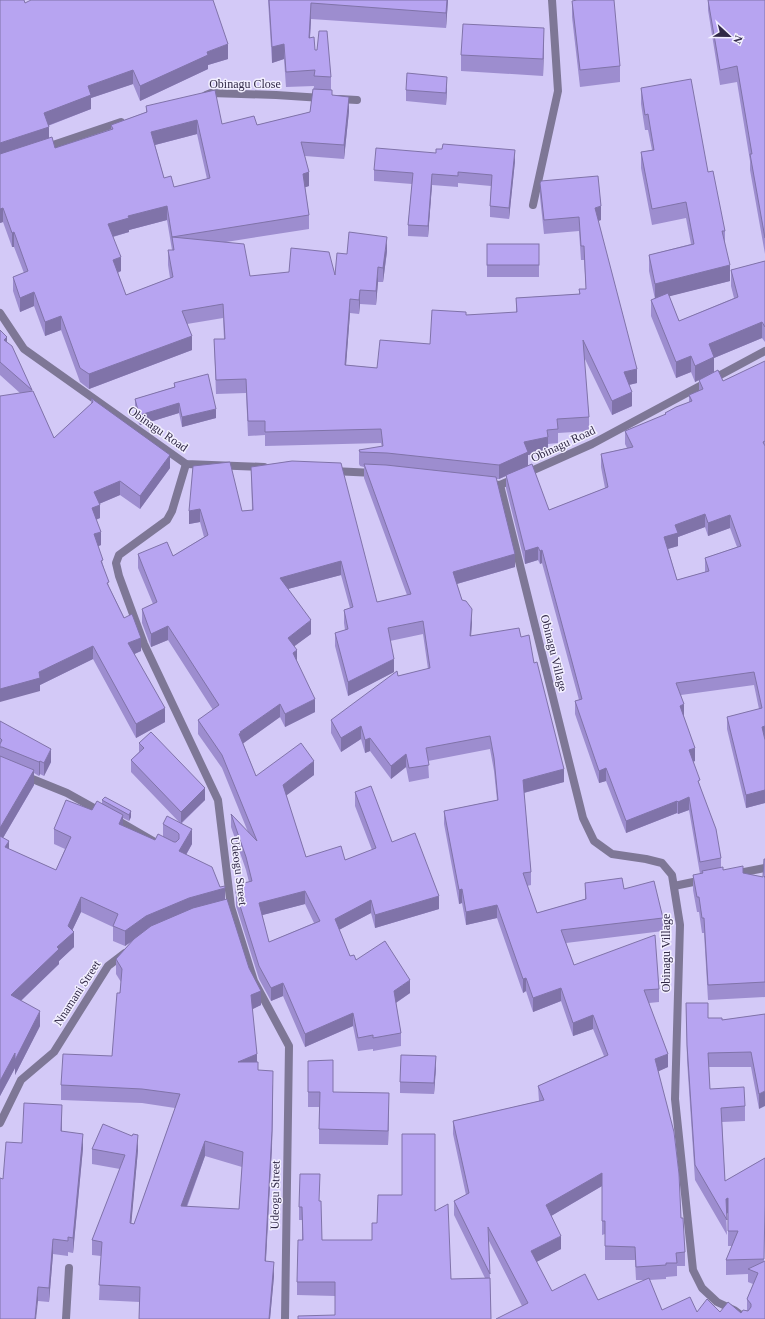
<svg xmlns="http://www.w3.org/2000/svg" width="765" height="1319" font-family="Georgia,serif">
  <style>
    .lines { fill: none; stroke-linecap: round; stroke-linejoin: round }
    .minor { stroke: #7e7796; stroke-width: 8 }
    .tertiary { stroke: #7e7796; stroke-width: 8 }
    .wall { fill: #9d8dcf; fill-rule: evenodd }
    .shaded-wall { fill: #8073a9 }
    .building { fill: #b7a4f1; stroke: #8073a9; fill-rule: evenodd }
    .labels { text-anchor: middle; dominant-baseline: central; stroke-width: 3; stroke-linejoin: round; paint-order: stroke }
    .street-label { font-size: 12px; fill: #312947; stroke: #f2efff }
  </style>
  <rect width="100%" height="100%" fill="#d3c9f7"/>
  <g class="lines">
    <g class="minor">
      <path d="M206 95 211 93 276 95 322 98"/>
      <path d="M339 99 357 100"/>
      <path d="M44 148 121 122"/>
      <path d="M533 205 558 91 552 0"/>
      <path d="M186 464 172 511 167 520 119 555 116 563 119 576 144 644 218 800 231 907 254 981 289 1046 285 1319"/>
      <path d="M500 485 583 818 594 841 612 854 646 859 662 863 672 875 680 925 675 1099 693 1270 702 1288 717 1302 734 1310 746 1319"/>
      <path d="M25 776 67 793 103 813"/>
      <path d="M115 819 153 841"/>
      <path d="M734 874 765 868"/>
      <path d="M674 886 703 880"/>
      <path d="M0 1123 21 1080 54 1052 108 966 125 953"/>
      <path d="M66 1319 69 1268"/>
    </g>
    <g class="tertiary">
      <path d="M0 313 24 349 186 464 264 467"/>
      <path d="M333 471 374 473"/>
      <path d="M487 484 500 485 592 444 765 351"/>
    </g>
  </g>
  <g class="wall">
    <path d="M0 0 25 3 228 59 208 65V69L140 101 133 84 91 98V109L48 126 49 139 55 148 111 129V125L146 112V106L222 124 257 125 310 112 314 86 286 87 284 59 272 63 268 0H448L446 28 311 19 310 38 315 50 331 77V90L332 95 349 111 344 159 305 156 309 186 305 187 309 215V229L226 242 250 276 335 275 347 254 387 251 383 282H378L376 305 360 304 359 314 350 313 346 365 377 368 430 344 466 315 516 313V298L579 294V289H586L584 260H581L579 231 544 234 540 197V183L601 220 598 221 637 383 629 385 632 406 612 415 584 357 589 417V431L558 433V443L548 444V451L528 455V466L549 510 605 488 601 467V454L627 448 625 444V431L665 415V413L689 402V395L699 391V380L695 382 691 372 676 378 651 316V300L655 299 649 271V255L691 244 686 218 652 225 641 168V152L652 150 648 130H645L641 104V88L708 172 725 231V244L730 281 669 296 679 321 734 298 731 286V270L765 261V342L762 338 714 358V372L723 381 765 362V803L746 808 727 729V717L759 709 754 685 681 695 684 717 695 761 693 762 721 858V867L723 870 763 877 765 859V997L708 1000 704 933H702L699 912H697L693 890V875L700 874 689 810 678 814 677 813 626 833 606 781 599 783 575 714V701L579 700 542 563 540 564 538 560 525 564 506 488V476L499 479H496L515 567 457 584 462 600 472 622 471 636 521 637 534 663 564 782 524 793 531 872V885L527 886 537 913 585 899V883L624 889 663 918V931L566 943 574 965 659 989V1002L649 1003 668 1067 658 1071 681 1218 685 1252V1266H677V1276L666 1277V1279L649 1280 662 1310 697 1312H720L741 1313 747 1310V1299L753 1284 748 1282V1274L726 1275V1260L732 1246H728V1213H726L727 1235 695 1180 687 1060 686 1003 708 1018 722 1020 765 1014 759 1109 751 1067H709L710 1089 745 1106V1121L722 1122 725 1181 765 1158 764 1261 765 1319 522 1306 489 1241 491 1319 335 1315V1296L297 1295V1282L302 1240V1220H299V1207L319 1201 322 1240H372L377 1223 435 1211 451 1279 485 1278 454 1215V1201L466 1195 453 1134V1121L539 1101 538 1086 604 1056 593 1029 573 1036 561 1001 533 1012 526 991 523 993 497 918 466 925 462 903 459 904 444 824V811L497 800 494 771 490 749 428 761 429 778 409 782 406 767 391 779 370 751 365 753 361 739 341 752 331 733V720L398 676 428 669 423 634 390 641 394 672 348 696 335 646V633L345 630 344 623V610L350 608 341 575 288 589 311 634 294 646 297 661 315 712 285 727 280 717 243 743 256 776 314 775 286 795 306 857 345 860 372 850 355 806V792L392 842 439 909 375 928 371 913 339 930 350 956 410 993 396 1003 401 1033V1046L373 1051V1049L358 1051 353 1026 305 1047 283 996 271 1001 259 979 236 906V885L249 882 246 870 231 827V814L248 832 222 768 198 734V720L213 710 168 640 151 647 142 623V609L153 604 138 568V554L173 556 204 537 200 522 189 524 193 466 242 511 252 510 251 467 292 461 377 602 407 595 364 478V467L360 466 359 464V450L382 447 381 443 265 446V435L248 436 246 393 216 394 214 339H224L223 318 187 324 192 350 89 389 80 382 61 330 45 336 34 306 20 312 13 291V277L24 273 14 247H12L3 222 0 223ZM197 134 207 179 174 187 164 178 155 145ZM167 220 172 250H168V265L170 278 126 295 118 273 121 271 113 237 129 232V230ZM705 527 708 536 730 528 737 547 705 558V572L677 580 668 549 678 546V537ZM305 904 314 923 269 942 262 915ZM602 1186V1235L605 1234V1260H635L636 1280H645L598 1300 552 1291 536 1262 561 1249 551 1216Z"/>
    <path d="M708 0H765V254L750 170V161L737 82 720 85 708 10Z"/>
    <path d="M572 1 620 66V82L580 87 572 17Z"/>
    <path d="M544 45 543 76 461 71V55Z"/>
    <path d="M447 88 446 105 406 101V90Z"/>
    <path d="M515 161 509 219 490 217V206L491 186 458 183V187L432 185 428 237 408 236V225L412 184 374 181V170Z"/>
    <path d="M487 244 539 265V277H487Z"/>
    <path d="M0 330 32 390 54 438 91 404V398L170 468 140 509 120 495 99 504 100 518 96 520 101 545 98 546 109 587 141 651 134 654 165 722 136 738 93 659 40 685V691L20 393 0 375Z"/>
    <path d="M174 383 216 418 182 427 179 413 140 425 139 424 135 409V399L174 387Z"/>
    <path d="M0 721 51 762 44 776 40 774 39 776 34 773V785L3 838 9 849 56 870 65 849 54 844V829L92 810 102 804V800L131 811V817L129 821 123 818V826L155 840 163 837V824L180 823 131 772V760L139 752V743L205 800 182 823 192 844 186 855 220 887 225 900 261 1005 252 1009 257 1062 258 1070 273 1086 272 1146 266 1261 274 1276 270 1319H139L140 1302 99 1300 101 1256 92 1255V1240L120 1169 92 1164V1149L138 1150 131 1223 134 1224 175 1108 142 1103 61 1100V1085L112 1056 121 982 116 974V959L131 942 125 946 113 941V927L81 912 72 931 74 947 59 961V964L21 1001 40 1026 15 1075V1068L0 1096ZM205 1156 242 1167 239 1209 187 1207Z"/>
    <path d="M308 1061 333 1075V1092L389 1108 388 1145 319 1144V1107H308Z"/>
    <path d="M436 1067 434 1094 400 1093V1082Z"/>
    <path d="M62 1119V1131L83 1148 73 1253 68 1252V1256L53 1254 49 1302 38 1301 3 1179 22 1143Z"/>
  </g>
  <g class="shaded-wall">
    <path d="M447 0H448L446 28V13Z"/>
    <path d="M311 3V19L309 53V38Z"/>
    <path d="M544 28V45L543 76V59Z"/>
    <path d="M228 44V59L208 65V69L140 101V86L207 52Z"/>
    <path d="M284 44V59L272 63V47Z"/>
    <path d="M133 70V84L91 98V109L44 127V113L88 86Z"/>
    <path d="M447 77V88L446 105V93Z"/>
    <path d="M349 97V111L344 159V145Z"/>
    <path d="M197 120V134L151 146V132Z"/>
    <path d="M49 127V141L0 157V143Z"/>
    <path d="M515 150V161L509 219V208Z"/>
    <path d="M309 172V186L303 188V174Z"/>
    <path d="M432 174V185L428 237V226Z"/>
    <path d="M167 206V220L129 230V232L108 238V224L128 216Z"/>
    <path d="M601 206V220L595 222V208Z"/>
    <path d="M3 208V222L0 223V209Z"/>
    <path d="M14 232V247H12V233Z"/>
    <path d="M387 237V251L383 282V268Z"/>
    <path d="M121 257V271L113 274V260Z"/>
    <path d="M730 265V281L655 300V284Z"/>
    <path d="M378 267V282L376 305V291Z"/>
    <path d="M360 290V304L359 314V300Z"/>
    <path d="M34 292V306L20 312V298Z"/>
    <path d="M350 299V313L345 379V365Z"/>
    <path d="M61 316V330L45 336V322Z"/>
    <path d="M762 322V338L714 358V372L695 382V366L709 344Z"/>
    <path d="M192 336V350L89 389V374Z"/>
    <path d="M7 337V351L4 340Z"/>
    <path d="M691 356V372L676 378V362Z"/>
    <path d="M637 369V383L624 386V372Z"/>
    <path d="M632 392V406L612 415V401Z"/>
    <path d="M179 403V413L140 425V415Z"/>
    <path d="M216 409V418L182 427V417Z"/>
    <path d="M548 437V451L528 455V466L499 479V465L524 442Z"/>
    <path d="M170 455V468L140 509V496Z"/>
    <path d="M120 481V495L94 506V492Z"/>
    <path d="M100 505V518L92 521V508Z"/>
    <path d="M200 509V522L189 524V511Z"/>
    <path d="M705 514V527L678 537V546L664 550V537L675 525Z"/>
    <path d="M730 515V528L708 536V523Z"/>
    <path d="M101 532V545L94 548V534Z"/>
    <path d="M538 547V560L525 564V551Z"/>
    <path d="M542 550V563L540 564V551Z"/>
    <path d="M515 554V567L453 585V572Z"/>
    <path d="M341 561V575L280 591V578Z"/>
    <path d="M472 609V622L470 649V636Z"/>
    <path d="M311 620V634L288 651V638Z"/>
    <path d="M168 626V640L151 647V634Z"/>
    <path d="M141 638V651L128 657V643Z"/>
    <path d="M93 646V659L40 685V691L0 702V689L39 672Z"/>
    <path d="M297 650V663L293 653Z"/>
    <path d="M394 659V672L348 696V682Z"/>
    <path d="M315 699V712L285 727V714Z"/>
    <path d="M280 704V717L241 745 239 734 240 732Z"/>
    <path d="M684 704V717L680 719V706Z"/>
    <path d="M165 708V722L136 738V724Z"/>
    <path d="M361 726V739L341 752V738Z"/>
    <path d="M765 726V739L762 740V727Z"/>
    <path d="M370 738V751L365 753V740Z"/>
    <path d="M695 748V761L689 763V750Z"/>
    <path d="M51 749V762L44 776V763Z"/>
    <path d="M406 754V767L391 779V766Z"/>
    <path d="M40 761V774L39 776V762Z"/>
    <path d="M314 761V775L283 798V785Z"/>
    <path d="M606 768V781L599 783V771Z"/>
    <path d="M564 769V782L523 793V780Z"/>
    <path d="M34 770V785L0 843V828Z"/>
    <path d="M205 788V800L181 823V812Z"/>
    <path d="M765 790V803L746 808V795Z"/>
    <path d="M689 797V810L678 814V802Z"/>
    <path d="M677 801V813L626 833V821Z"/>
    <path d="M131 811V817L129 821V815Z"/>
    <path d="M123 815V830L119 824Z"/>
    <path d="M192 829V844L179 867V851Z"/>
    <path d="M9 841V856L5 847Z"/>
    <path d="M225 888V903L146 931 125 946V931L146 916 189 898Z"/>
    <path d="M462 889V903L459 904V890Z"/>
    <path d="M305 891V904L259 916V903Z"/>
    <path d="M439 896V909L375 928V915Z"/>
    <path d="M81 897V912L70 935 74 932V947L59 961V964L11 1010V995L57 947 68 926Z"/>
    <path d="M371 900V913L335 932V919Z"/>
    <path d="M497 905V918L466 925V912Z"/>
    <path d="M526 978V991L523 993V979Z"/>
    <path d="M410 980V993L394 1004V991Z"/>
    <path d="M283 983V996L271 1001V988Z"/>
    <path d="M561 988V1001L533 1012V998Z"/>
    <path d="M261 991V1005L251 1010V995Z"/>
    <path d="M40 1011V1026L15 1075V1060Z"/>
    <path d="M353 1013V1026L305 1047V1034Z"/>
    <path d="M593 1015V1029L573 1036V1023Z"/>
    <path d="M15 1053V1068L0 1096V1081Z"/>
    <path d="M257 1054V1069L238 1062Z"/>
    <path d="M668 1054V1067L655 1073V1059Z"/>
    <path d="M436 1056V1067L434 1094V1083Z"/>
    <path d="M273 1086 272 1146 265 1276V1261Z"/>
    <path d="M765 1091V1106L759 1109V1094Z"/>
    <path d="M389 1093V1108L388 1145V1131Z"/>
    <path d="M62 1105V1119L61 1146V1131Z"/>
    <path d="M83 1134V1148L73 1253V1238Z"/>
    <path d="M138 1135V1150L130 1238V1223Z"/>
    <path d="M205 1141V1156L181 1221V1206Z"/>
    <path d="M602 1173V1186L546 1219V1205Z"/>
    <path d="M728 1198V1213L726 1214V1199Z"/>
    <path d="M561 1236V1249L531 1265V1251Z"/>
    <path d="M53 1239V1254L49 1302V1288Z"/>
    <path d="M274 1262V1276L270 1319H269Z"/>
    <path d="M38 1287V1301L36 1319H35Z"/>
  </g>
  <g class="building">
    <path d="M0 0H24L25 3 31 0H213L228 44 207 52 208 55 140 86 133 70 88 86 91 95 44 113 49 127 0 143Z"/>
    <path d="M269 0H447L446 13 311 3 309 38 314 37 315 50H317L319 31H327L331 77 314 76 315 70 286 72 284 44 272 47Z"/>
    <path d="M577 0H614L620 66 580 70 572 1Z"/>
    <path d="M708 0H765V238L750 154H752L737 66 720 70Z"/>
    <path d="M463 24 544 28 543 59 461 55Z"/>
    <path d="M407 73 447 77 446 93 406 90Z"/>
    <path d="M691 79 708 172 713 171 725 231H722L730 265 655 284 649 255 694 244 686 202 652 209 641 152 654 150 648 114 645 115 641 88Z"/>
    <path d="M313 89 332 90V95L349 97 344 145 301 142 309 172 303 174 309 215 172 237 167 206 128 216 129 218 108 224 121 257 113 260 126 295 173 277 168 250H174L172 237 244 244 250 276 289 272 291 248 329 252 335 275 337 253 347 254 349 232 387 237 383 268 378 267 376 291 360 290 359 300 350 299 345 365 377 368 380 340 430 344 432 310 466 312V315L517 312 516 298 580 294 579 289H586L584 246H581L579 217 544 220 540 183 541 181 598 176 601 206 595 208 637 369 624 372 632 392 612 401 583 340 589 417 557 419 558 429 547 430 548 437 524 442 528 452 499 465 387 453 360 452 359 450 383 446 381 429 265 432V421H248L246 379 216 380 214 339H225L223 304 182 311 192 336 89 374 80 368 61 316 45 322 34 292 20 298 13 277 28 271 14 232 12 233 3 208 0 209V154L52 137 55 148 113 129 111 125 147 112 146 106 215 90 222 124 254 116 257 125 310 112ZM197 120 210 178 174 187 171 176 164 178 151 132Z"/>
    <path d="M443 144 515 150 509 208 490 206 492 175 458 172V176L432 174 428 226 408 225 413 173 374 170 376 148 436 153V149H442Z"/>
    <rect x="487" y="244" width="52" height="21"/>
    <path d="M765 261V327L762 322 709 344 714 357 695 366 691 356 676 362 651 300 668 293 679 321 738 297 731 270Z"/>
    <path d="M0 330 7 337 4 340 12 346 32 390 0 362Z"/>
    <path d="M765 361V441L763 442 765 446V726L762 727 765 740V790L746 795 727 717 762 708 754 672 676 683 684 704 680 706 695 748 689 750 700 780 698 781 716 829 721 858 700 862 689 797 678 802 677 801 626 821 606 768 599 771 575 701 582 699 542 550 540 551 538 547 525 551 506 475 532 464 549 510 608 487 601 454 633 447 625 431 666 414 665 413 676 407 692 401 689 395 703 389 699 380 718 370 723 381ZM705 514 708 523 730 515 741 546 705 558 709 571 677 580 664 537 678 533 675 525Z"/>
    <path d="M208 374 216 409 182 417 179 403 140 415 139 414 135 399 175 387 174 383Z"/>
    <path d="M33 391 54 438 93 402 91 398 170 455 140 496 120 481 94 492 100 505 92 508 101 532 94 534 103 560 101 561 109 582 107 583 124 618 132 614 141 638 128 643 165 708 136 724 93 646 39 672 40 678 0 689V396Z"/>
    <path d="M292 461 341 463 377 602 411 594 364 464 386 465 496 477 515 554 453 572 462 600 466 601 472 609 470 636 519 628 521 637 529 635 534 663 537 662 564 769 523 780 531 872 523 873 537 913 586 899 585 883 622 878 624 889 654 881 663 918 561 930 574 965 655 935 659 989 644 990 668 1054 655 1059 674 1132 679 1174 681 1218H683L685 1252 676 1253 677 1263H666V1265L636 1267 635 1247 605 1246V1221H602V1173L546 1205 561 1236 531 1251 552 1291 585 1274 598 1300 649 1278 662 1310 690 1297 697 1312 707 1299 720 1312 728 1302 741 1313 743 1310 748 1311 751 1307V1304L747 1299 758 1273 748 1269 765 1261V1319H496L528 1303 488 1227 490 1274 454 1201 469 1193 453 1121 544 1100 538 1086 608 1055 593 1015 573 1023 561 988 533 998 526 978 523 979 497 905 466 912 462 889 459 890 444 811 498 800 494 758 490 736 426 748 429 765 409 768 406 754 391 766 370 738 365 740 361 726 341 738 331 720 397 671 398 676 430 668 423 621 388 628 394 659 348 682 335 633 348 629 344 610 353 607 341 561 280 578 311 620 288 638 297 650 293 653 315 699 285 714 280 704 240 732 241 733 239 734 256 776 301 743 314 761 283 785 306 857 341 846 345 860 376 848 355 792 371 786 392 842 415 833 439 896 375 915 371 900 335 919 350 956 354 955 356 960 385 941 410 980 394 991 401 1033 373 1038V1035L358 1038 353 1013 305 1034 283 983 271 988 259 966 236 893V885L252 881 246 857 231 814 257 841 222 755 198 720 219 705 168 626 151 634 142 609 157 602 138 554 167 542 173 556 208 535 200 509 189 511 193 466 230 462 242 511 253 510 251 467ZM305 891 320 921 269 942 259 903Z"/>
    <path d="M0 721 51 749 44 763 40 761 39 762 2 747H0V744L2 740 0 738Z"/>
    <path d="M151 732 205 788 181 812 131 760 144 748 139 743Z"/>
    <path d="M0 756 34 770 0 828Z"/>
    <path d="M105 797 131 811 129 815 102 800Z"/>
    <path d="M66 800 92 810 97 801 123 815 119 824 155 840 158 834 174 842H176L179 839V834L177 832 163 824 167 816 192 829 179 851 212 867 220 887 225 886V888L189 898 146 916 125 931 113 926 118 914 81 897 68 926 74 932 57 947 59 949 11 995 40 1011 15 1060V1053L0 1081V836L9 841 5 847 56 870 71 837 54 829Z"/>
    <path d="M764 859H765V876L764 877H765V982L708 985 704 918H702L699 897H697L693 875 703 873 702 871 723 867V870L743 866V873L763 877Z"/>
    <path d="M227 899 249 968 261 991 251 995 257 1054 238 1062H258V1070L273 1071 272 1131 265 1261 274 1262 269 1319H139L140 1287 99 1285 102 1242 92 1240 125 1155 92 1149 103 1124 132 1136 133 1134 138 1135 130 1223 134 1224 180 1094 142 1089 61 1085 63 1054 112 1056 117 993H120L122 969 116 959 134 939 151 926 193 908ZM205 1141 243 1152 239 1209 181 1206Z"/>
    <path d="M686 1003H708V1018H722V1020L765 1014V1091L759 1094 751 1052 708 1053 710 1089 744 1087 745 1106 721 1108 725 1181 765 1158V1206L764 1259 726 1260 738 1231H728V1198L726 1199 727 1220 695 1165 687 1045Z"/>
    <path d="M401 1055 436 1056 434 1083 400 1082Z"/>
    <path d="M333 1060V1092L389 1093 388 1131 319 1129 320 1092H308V1061Z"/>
    <path d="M24 1103 62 1105 61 1131 83 1134 73 1238 68 1237V1241L53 1239 49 1288 38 1287 35 1319H0V1178L3 1179 6 1142 22 1143Z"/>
    <path d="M402 1134H435V1211L448 1204 451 1279 490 1278 491 1319H298V1316L335 1315V1282H297L298 1240H303L302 1207H299L300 1174H320L319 1201H321L322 1240H372V1223H377L378 1195H402Z"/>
  </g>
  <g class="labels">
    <g class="street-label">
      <text x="245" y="84">Obinagu Close</text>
      <text transform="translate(158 429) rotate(35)">Obinagu Road</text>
      <text transform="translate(563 444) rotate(-25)">Obinagu Road</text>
      <text transform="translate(554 653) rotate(76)">Obinagu Village</text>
      <text transform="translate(239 871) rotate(83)">Udeogu Street</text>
      <text transform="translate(666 953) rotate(-90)">Obinagu Village</text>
      <text transform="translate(77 993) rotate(-57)">Nnamani Street</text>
      <text transform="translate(275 1195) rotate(-89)">Udeogu Street</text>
    </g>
  </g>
  <g transform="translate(729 36) rotate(112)" stroke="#f2efff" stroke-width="3" paint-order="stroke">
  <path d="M0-3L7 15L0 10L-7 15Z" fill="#312947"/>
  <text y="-6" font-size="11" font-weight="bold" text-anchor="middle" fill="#312947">N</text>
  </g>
</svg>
